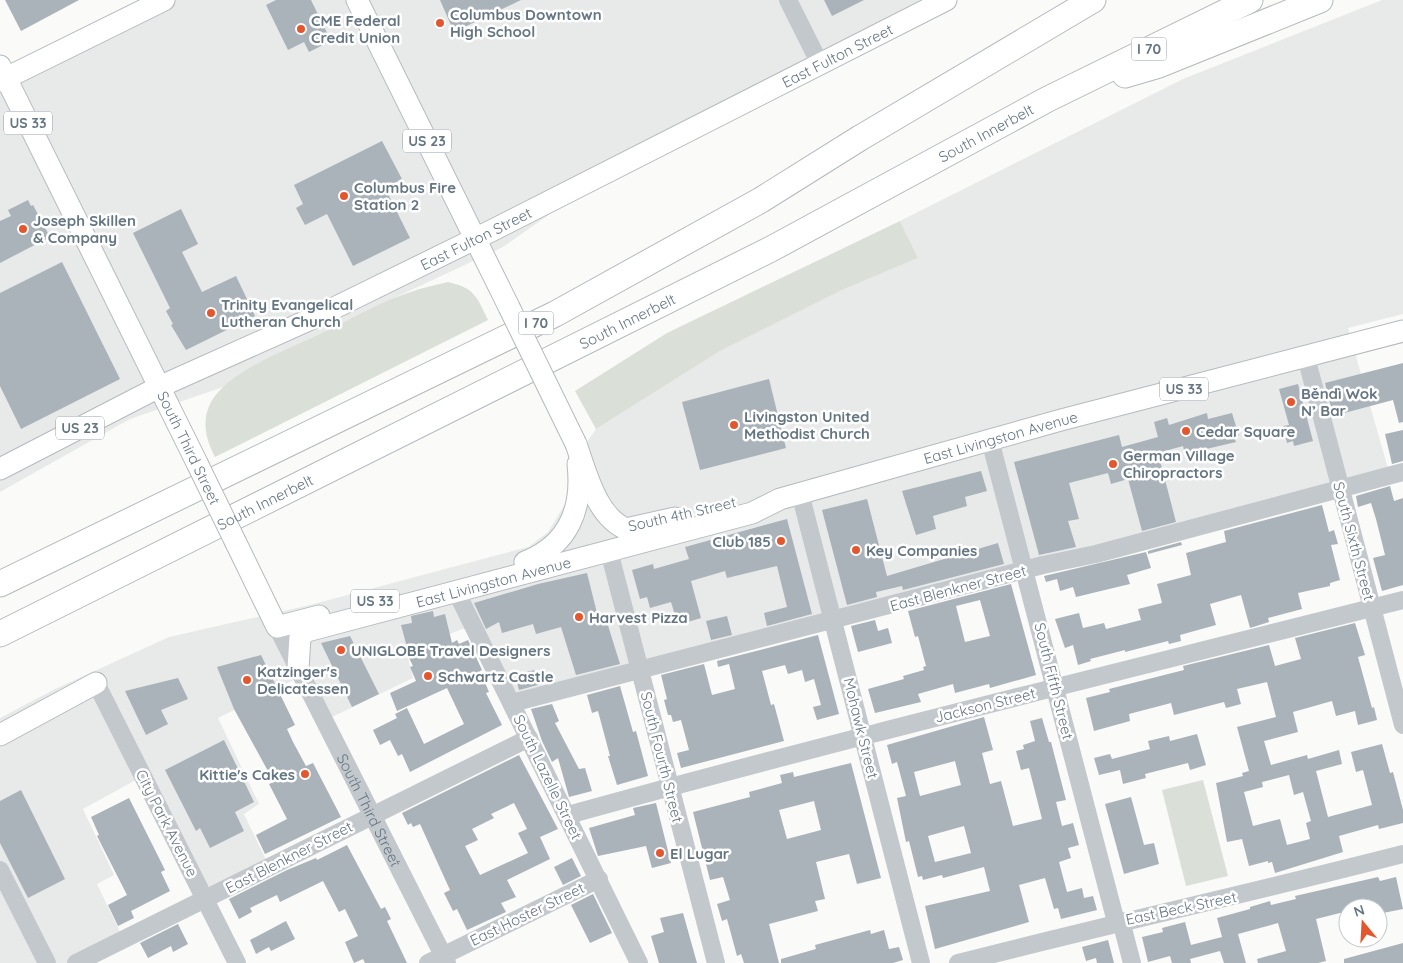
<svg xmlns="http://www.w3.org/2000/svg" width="1403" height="963" font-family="Quicksand,sans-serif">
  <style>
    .built { fill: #e8e9e9 }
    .green { fill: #dadfd7 }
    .building { fill: #aab3b9; fill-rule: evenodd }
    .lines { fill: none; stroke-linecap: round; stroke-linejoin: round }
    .major-casing { stroke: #b5babe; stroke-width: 23 }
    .highway-casing { stroke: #b4b9bd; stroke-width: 27 }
    .minor { stroke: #c3c8cc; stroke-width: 18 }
    .major { stroke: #fff; stroke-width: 21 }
    .highway { stroke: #fff; stroke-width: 25 }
    .major-bridge-casing { stroke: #b5babe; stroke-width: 23; stroke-linecap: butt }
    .major-bridge { stroke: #fff; stroke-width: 21 }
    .poi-dot { fill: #e4572e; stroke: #fff; stroke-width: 2 }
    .labels { text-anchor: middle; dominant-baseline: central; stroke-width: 5; stroke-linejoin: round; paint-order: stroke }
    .shield { fill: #fff; stroke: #939fa8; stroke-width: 1 }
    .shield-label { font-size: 14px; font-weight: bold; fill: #657683 }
    .poi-label { font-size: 15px; font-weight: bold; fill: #657683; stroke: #fff; text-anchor: start }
    .street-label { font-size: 15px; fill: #657683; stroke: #fff }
  </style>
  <rect width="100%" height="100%" fill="#fafaf8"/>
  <g class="built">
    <path d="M163 0H948L614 169 503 247 390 300 246 371 223 387 130 419 0 492V81Z"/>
    <path d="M1382 0H1403V314L1348 328 1389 472 508 703 471 626 406 650 413 678 328 719 304 675 218 718 259 804 244 814 269 866 205 898 145 775 83 809 114 875 97 884 123 938 72 963H0V718L55 689 169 637 310 605 528 547 548 532 568 499V469L596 429 720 351 842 290 918 258 900 221 1183 79Z"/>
  </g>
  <g class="green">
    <path d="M900 221 918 258 842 290 720 351 596 429 575 391 667 333Z"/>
    <path d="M448 282C475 288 477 297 488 320L215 457C206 440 201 421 211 402 228 371 289 349 320 334 343 323 366 310 389 300 408 292 428 286 448 282Z"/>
    <path d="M1203 780 1228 876 1186 886 1162 790Z"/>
  </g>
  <g class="building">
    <path d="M5 0H79L21 31Z"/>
    <path d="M276 0H311L331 41 309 52 304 42 288 50 266 5Z"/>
    <path d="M440 0H521L454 32Z"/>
    <path d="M824 0H864L832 16Z"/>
    <path d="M382 141 402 179 385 188 410 238 353 266 327 214 305 225 296 208 303 204 294 185Z"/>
    <path d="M28 200 31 206 33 205 50 237 0 263V221L11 216 8 210Z"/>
    <path d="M181 209 198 244 182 252 202 292 236 276 255 316 186 350 171 325 173 324 166 311 170 308 133 233Z"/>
    <path d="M62 262 120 379 21 429 0 386V293Z"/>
    <path d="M1403 363V422L1399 423 1393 400 1333 416 1325 383Z"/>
    <path d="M769 379 786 448 700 470 682 402Z"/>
    <path d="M1298 384 1313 441 1294 446 1293 441 1287 443 1283 426 1289 425 1279 389Z"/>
    <path d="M1207 413 1208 419 1232 413 1239 436 1234 437 1236 442 1185 454 1183 446 1158 453 1176 522 1142 531 1128 479 1111 484 1108 473 1069 483 1079 519 1068 521 1076 547 1039 555 1014 462 1119 435 1122 447 1158 437 1154 422 1167 418 1169 425Z"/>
    <path d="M1403 430V461L1392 464 1385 434Z"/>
    <path d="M981 471 987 491 965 497 967 506 933 516 936 529 916 535 902 491Z"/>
    <path d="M1390 486 1394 501 1403 498V585L1382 591 1373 558 1385 555 1376 519 1371 503 1358 507 1356 496Z"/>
    <path d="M867 499 887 576 998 543 1004 564 903 590 902 586 876 592 877 597 847 605 822 510Z"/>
    <path d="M1322 505 1329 532 1334 530 1338 544 1331 545 1340 580 1330 583V586L1298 593 1302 609 1268 618 1269 622 1250 628 1241 595 1210 604 1216 625 1180 635 1181 641 1169 644 1168 641 1125 652V650L1090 659 1091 661 1078 665 1073 645 1065 648 1055 619 1079 613 1083 628 1104 623 1106 629 1141 620 1138 609 1162 603 1157 584 1191 575 1186 553 1226 542 1224 531Z"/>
    <path d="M787 519 812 614 767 626 764 613 787 607 777 566 727 578 725 571 691 581 701 618 678 625 671 602 650 608 647 597 640 599 632 570 653 564 654 569 689 559 685 547Z"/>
    <path d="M1181 542 1182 545 1148 554V551Z"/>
    <path d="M1146 552 1151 568 1127 575 1130 584 1109 589 1076 597 1073 587 1060 591 1057 579 1046 582 1044 576Z"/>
    <path d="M587 573 599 621 606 619 620 664 576 675 561 627 536 634 533 624 502 633 499 622 486 629 474 603 538 584Z"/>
    <path d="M1011 584 1036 675 990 688 989 684 955 693 953 684 918 694 921 702 875 713 868 689 904 679 903 676 924 670 923 667 926 666 918 636 915 637 908 611ZM980 600 990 636 965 642 956 606Z"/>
    <path d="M433 611 434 617 445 614 452 643 457 640 459 644 468 640 482 670 480 671 489 692 486 693 502 725 410 772 402 754 398 756 390 740 380 745 373 730 397 718 395 714 407 708 424 744 464 724 447 688 397 711 390 693 416 681 410 667 413 666 406 652 408 651 401 625 412 623 411 616Z"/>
    <path d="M727 616 732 635 711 640 706 621Z"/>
    <path d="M875 620 878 631 888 628 892 643 858 652 851 626Z"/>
    <path d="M1355 623 1365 655 1358 657 1372 708 1374 707 1377 720 1358 725 1355 711 1336 716 1332 701 1293 712 1298 732 1264 741 1271 765 1307 755 1308 759 1339 750 1342 764 1316 771 1328 817 1372 805 1363 770 1356 772 1351 752 1382 744 1390 773 1393 772 1403 810V823L1379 829 1378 825 1339 836 1343 852 1275 873 1272 862 1268 863V861L1249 866 1242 839 1227 842 1216 783 1243 776 1242 773 1249 771 1237 727 1276 717 1267 682 1237 689 1241 704 1226 708 1224 702 1174 715 1171 703 1129 714 1130 721 1094 731 1086 698 1110 692 1109 689 1184 670 1183 666 1269 645 1275 666 1301 659 1295 638ZM1289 775 1294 795 1303 792 1311 821 1306 823 1310 839 1287 845 1280 819 1253 826 1244 792 1263 787 1262 782Z"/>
    <path d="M818 635 839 714 817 720 813 707 821 705 814 679 805 682 802 670 788 674 785 665 762 671 771 705 774 704 784 741 681 768 677 753 689 750 681 720 673 722 671 715H668L664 700 667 699 661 675 704 664 712 695 735 689 729 664 718 667 717 661Z"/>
    <path d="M350 636 379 694 352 707 321 643Z"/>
    <path d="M261 655 295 725 287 729 293 742 306 766 313 763 341 817 265 854 256 835 287 819 269 784 274 782 234 709 217 667Z"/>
    <path d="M534 670 538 685 519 690 515 675Z"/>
    <path d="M178 678 188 699 161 710 168 724 146 735 125 691Z"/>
    <path d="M620 686 633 732 636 731 648 776 617 785 608 756H610L598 711 592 713 587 695Z"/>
    <path d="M552 704 559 721 555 723 579 769 585 768 592 791 569 797 558 758 552 762 542 741 531 709Z"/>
    <path d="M984 717 993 750 982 753 990 784 1001 781 1013 826 1042 819 1029 768 1021 770 1016 751 1024 749 1023 745 1035 741 1030 721 1042 718 1049 742H1051L1066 800 1056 802 1062 826 1073 823 1079 845 1068 848 1071 858 1059 862 1067 892 1082 888 1084 898 1093 896 1097 910 1061 919 1058 908 1054 909 1045 878 1019 885 1029 922 935 949 925 906 990 891 984 867 943 878 942 875 923 880 922 876 918 877 909 841 906 842 897 798 906 796 897 762 892 764 887 745ZM955 761 961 785 920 796 914 772ZM964 826 971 853 935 862 928 836Z"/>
    <path d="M1197 734 1206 765 1190 770 1188 763 1145 774 1146 778 1123 784 1120 770 1099 775 1094 758 1110 754 1112 759 1150 749 1148 741 1169 736 1170 741Z"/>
    <path d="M224 740 254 802 235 812 244 831 210 848 200 828 196 831 165 770Z"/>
    <path d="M519 755 558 829 540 837 550 859 507 880 516 897 501 903 506 912 467 930 457 909 453 911 444 893 450 890 420 824 413 827 411 823 408 825 402 813ZM514 803 527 829 518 833 528 853 480 875 465 846 478 840 472 829 494 818 491 814Z"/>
    <path d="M851 763 881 878 857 884 849 854 816 862 825 899 815 901 818 911 769 924 779 963H744L741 954 737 956 727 919 722 921 717 904 730 900 723 877 710 880 693 812 750 797 749 792 782 783 780 775 793 772 794 777ZM814 801 821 830 787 839 779 810Z"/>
    <path d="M21 790 65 879 28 898 0 843V801Z"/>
    <path d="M1131 797 1144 845 1154 843 1159 864 1124 874 1105 804Z"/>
    <path d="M129 798 165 870 161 872 170 891 131 911 134 918 118 926 108 905 127 895 97 836 99 835 91 817Z"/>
    <path d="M656 803 671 863 652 868 646 846 598 856 589 828 635 815 633 808Z"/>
    <path d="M347 845 381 909 385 907 391 919 387 921 407 963H365L363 959 354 963 345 942 358 936 345 909 339 912 323 881 280 902 277 895 250 908 252 912 239 919 229 899 287 870 316 858 317 860Z"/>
    <path d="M572 858 581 876 563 885 554 867Z"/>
    <path d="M1378 877 1380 881 1396 877 1403 909 1378 914V908H1348V911L1316 919 1326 961 1318 963H1258L1257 959 1286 951 1278 923 1238 934 1246 963H1224L1220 951 1190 959 1191 963H1172L1170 956 1148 962 1142 937 1163 932 1162 928 1185 922 1191 945 1222 937 1217 918 1250 909V907L1270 901 1271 905 1296 899 1295 896Z"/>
    <path d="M593 894 612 933 590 943 571 905Z"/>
    <path d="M683 913 697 963H659L651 936 664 932 660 918Z"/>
    <path d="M286 921 295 939 271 951 269 947 256 954 250 940Z"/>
    <path d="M178 924 188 944 173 952 171 946 148 958 140 943Z"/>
    <path d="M870 930 871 934 884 930 889 949 899 947 903 960 893 963H781V959L816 949 815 945Z"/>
    <path d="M1108 940 1114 963H1097L1096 958 1086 961 1082 947Z"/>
    <path d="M1403 943V963H1344V959Z"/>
  </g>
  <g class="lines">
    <g class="major-casing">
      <g id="major">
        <path d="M357 0 509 307"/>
        <path d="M0 66 197 463"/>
        <path d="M0 81 164 0"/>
        <path d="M576 444C586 472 596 516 626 529L675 518"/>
        <path id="s2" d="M0 469 159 387 320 315 493 230 946 0"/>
        <path d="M236 543 277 627 319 616"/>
        <path d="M525 562C569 545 583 508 578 464"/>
        <path id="s3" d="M298 669 300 637 307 631 752 513 780 499 1061 420 1403 331"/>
        <path d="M0 735 96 683"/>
      </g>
    </g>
    <g class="highway-casing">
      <g id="highway">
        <path d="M1125 75 1159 65 1320 0"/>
        <path d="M0 584 555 314 761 200 860 138 1093 0"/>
        <path id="s4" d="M0 634 771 249 1048 99 1250 0"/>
      </g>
    </g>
    <g class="minor">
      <path d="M788 0 820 64"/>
      <path d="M1306 357 1403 725"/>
      <path d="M990 440 1116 922"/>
      <path d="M800 493 921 963"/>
      <path d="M609 551 716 963"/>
      <path d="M456 591 639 963"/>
      <path id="s1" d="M277 627 447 963"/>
      <path d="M96 683 237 963"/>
      <path d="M512 703 1043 565 1096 554 1403 472"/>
      <path d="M568 815C845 738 1124 671 1403 600"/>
      <path d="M0 870 47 963"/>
      <path d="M1121 921 1132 963"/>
      <path d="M76 963 529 738"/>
      <path d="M428 963 599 879"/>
      <path d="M958 963C1106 925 1255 892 1403 854"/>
    </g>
    <use href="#major" class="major"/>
    <use href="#highway" class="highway"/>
    <g class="major-bridge-casing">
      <g id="major-bridge">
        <path d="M509 307 576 444"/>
        <path d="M197 463 236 543"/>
      </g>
    </g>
    <use href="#major-bridge" class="major-bridge"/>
  </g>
  <g class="poi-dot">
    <circle cx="440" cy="23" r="5"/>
    <circle cx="301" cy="29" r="5"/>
    <circle cx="344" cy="196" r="5"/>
    <circle cx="23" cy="229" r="5"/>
    <circle cx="211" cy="313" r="5"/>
    <circle cx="1291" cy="402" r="5"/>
    <circle cx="734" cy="425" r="5"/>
    <circle cx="1186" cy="431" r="5"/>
    <circle cx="1113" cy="464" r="5"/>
    <circle cx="781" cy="541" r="5"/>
    <circle cx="856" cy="550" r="5"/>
    <circle cx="579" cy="617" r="5"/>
    <circle cx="341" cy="650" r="5"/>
    <circle cx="428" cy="676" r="5"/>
    <circle cx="247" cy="680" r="5"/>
    <circle cx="305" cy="774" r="5"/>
    <circle cx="660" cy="853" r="5"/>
  </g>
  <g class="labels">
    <g class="shield">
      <rect x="1131.5" y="37.5" width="35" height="23" rx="4"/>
      <rect x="4" y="111.5" width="48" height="23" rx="4"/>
      <rect x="403" y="129.5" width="48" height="23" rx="4"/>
      <rect x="518.5" y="311.5" width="35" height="23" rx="4"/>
      <rect x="1160" y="377.5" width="48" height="23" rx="4"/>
      <rect x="56" y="416.5" width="48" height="23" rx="4"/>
      <rect x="351" y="589.5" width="48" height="23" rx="4"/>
    </g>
    <g class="shield-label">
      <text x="1149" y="49">I 70</text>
      <text x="28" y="123">US 33</text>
      <text x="427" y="141">US 23</text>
      <text x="536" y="323">I 70</text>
      <text x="1184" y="389">US 33</text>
      <text x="80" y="428">US 23</text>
      <text x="375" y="601">US 33</text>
    </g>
    <g class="poi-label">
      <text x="450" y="14">Columbus Downtown<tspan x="450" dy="17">High School</tspan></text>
      <text x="311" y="20">CME Federal<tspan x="311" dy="17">Credit Union</tspan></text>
      <text x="354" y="187">Columbus Fire<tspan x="354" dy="17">Station 2</tspan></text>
      <text x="33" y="220">Joseph Skillen<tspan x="33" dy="17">&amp; Company</tspan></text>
      <text x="221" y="304">Trinity Evangelical<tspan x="221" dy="17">Lutheran Church</tspan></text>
      <text x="1301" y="393">Běndì Wok<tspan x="1301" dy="17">N’ Bar</tspan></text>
      <text x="744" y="416">Livingston United<tspan x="744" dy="17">Methodist Church</tspan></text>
      <text x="1196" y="431">Cedar Square</text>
      <text x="1123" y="455">German Village<tspan x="1123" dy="17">Chiropractors</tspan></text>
      <text x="771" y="541" text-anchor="end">Club 185</text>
      <text x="866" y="550">Key Companies</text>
      <text x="589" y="617">Harvest Pizza</text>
      <text x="351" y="650">UNIGLOBE Travel Designers</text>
      <text x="257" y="671">Katzinger's<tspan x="257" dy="17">Delicatessen</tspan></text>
      <text x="438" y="676">Schwartz Castle</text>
      <text x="295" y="774" text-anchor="end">Kittie's Cakes</text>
      <text x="670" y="853">El Lugar</text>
    </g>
    <g class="street-label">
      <text stroke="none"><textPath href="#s2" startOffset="934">East Fulton Street</textPath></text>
      <text stroke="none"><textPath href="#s4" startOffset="1106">South Innerbelt</textPath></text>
      <text stroke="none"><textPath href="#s2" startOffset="529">East Fulton Street</textPath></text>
      <text stroke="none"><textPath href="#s4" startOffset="701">South Innerbelt</textPath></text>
      <text stroke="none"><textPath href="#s3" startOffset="762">East Livingston Avenue</textPath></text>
      <text transform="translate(189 448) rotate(64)">South Third Street</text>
      <text stroke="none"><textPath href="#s4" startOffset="296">South Innerbelt</textPath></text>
      <text transform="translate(682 514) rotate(-13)">South 4th Street</text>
      <text transform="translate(1354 541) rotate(75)">South Sixth Street</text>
      <text stroke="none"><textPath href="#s3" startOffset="234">East Livingston Avenue</textPath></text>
      <text transform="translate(958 588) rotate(-15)">East Blenkner Street</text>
      <text transform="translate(1054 681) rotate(76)">South Fifth Street</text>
      <text transform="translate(985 705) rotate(-14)">Jackson Street</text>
      <text transform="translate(861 728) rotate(76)">Mohawk Street</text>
      <text transform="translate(662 757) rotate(76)">South Fourth Street</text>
      <text transform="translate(548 777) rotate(64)">South Lazelle Street</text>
      <text stroke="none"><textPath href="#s1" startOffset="205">South Third Street</textPath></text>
      <text transform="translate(167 823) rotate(63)">City Park Avenue</text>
      <text transform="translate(289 857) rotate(-27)">East Blenkner Street</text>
      <text transform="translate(1181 908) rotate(-12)">East Beck Street</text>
      <text transform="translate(527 914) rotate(-26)">East Hoster Street</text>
    </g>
  </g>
  <g transform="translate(1363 923) rotate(342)"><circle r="24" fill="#ffffff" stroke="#c1c8cd"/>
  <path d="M0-4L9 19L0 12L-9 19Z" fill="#e4572e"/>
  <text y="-8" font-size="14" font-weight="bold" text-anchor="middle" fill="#657683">N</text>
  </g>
</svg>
